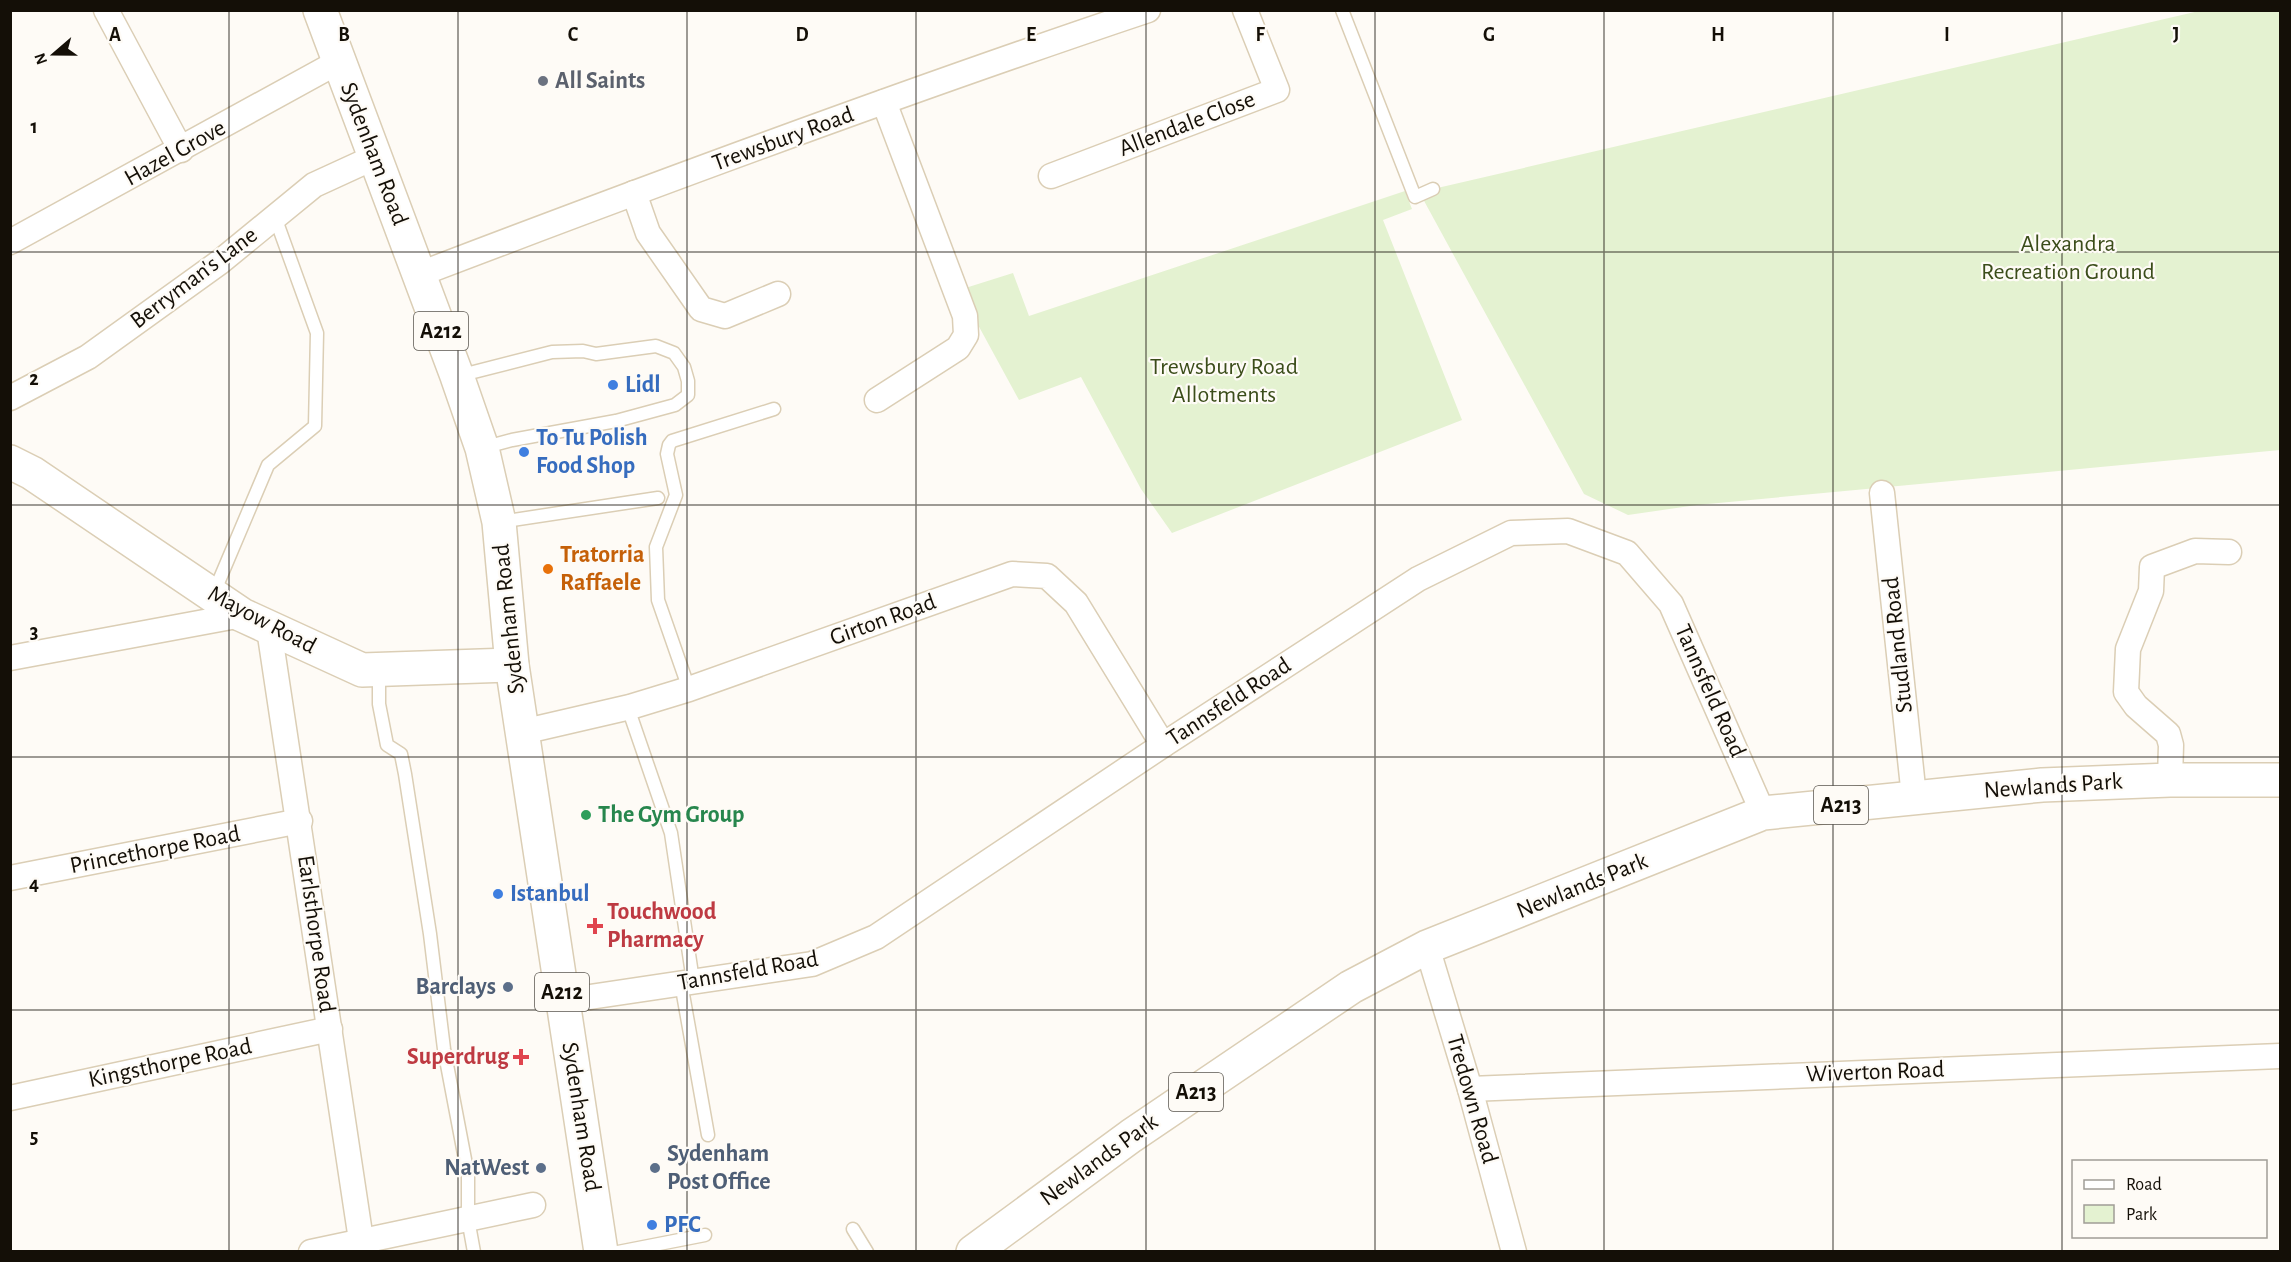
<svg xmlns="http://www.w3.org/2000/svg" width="2291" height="1262" font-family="'Alegreya Sans',sans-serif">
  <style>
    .green { fill: #e4f2d1 }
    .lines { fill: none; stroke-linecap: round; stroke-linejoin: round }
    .lane-casing { stroke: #dbceb5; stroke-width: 15 }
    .street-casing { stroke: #dbceb5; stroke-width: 27 }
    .secondary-casing { stroke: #dbceb5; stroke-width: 36 }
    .primary-casing { stroke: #dbceb5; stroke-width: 36 }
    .lane { stroke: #fff; stroke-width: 12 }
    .street { stroke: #fff; stroke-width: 24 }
    .secondary { stroke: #fff; stroke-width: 33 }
    .primary { stroke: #fff; stroke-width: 33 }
    .grid { fill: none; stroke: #140f07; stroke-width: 1.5; stroke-opacity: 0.55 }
    .worship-dot { fill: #6b7280; stroke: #fefbf6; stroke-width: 2 }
    .shop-dot { fill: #3f7fe0; stroke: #fefbf6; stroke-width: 2 }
    .food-dot { fill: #e8710a; stroke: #fefbf6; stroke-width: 2 }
    .leisure-dot { fill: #2e9e5b; stroke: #fefbf6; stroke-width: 2 }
    .health-dot { fill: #e0444e; stroke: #fefbf6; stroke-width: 2 }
    .service-dot { fill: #5c6f8a; stroke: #fefbf6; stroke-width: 2 }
    .labels { text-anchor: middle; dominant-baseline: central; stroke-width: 4.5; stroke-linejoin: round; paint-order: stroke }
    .shield { fill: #fefbf6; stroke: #5a564f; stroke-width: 1.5 }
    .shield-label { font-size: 22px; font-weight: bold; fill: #140f07 }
    .worship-label { font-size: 24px; font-weight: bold; fill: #5b616d; stroke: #fefbf6; text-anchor: start }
    .street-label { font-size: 24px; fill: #140f07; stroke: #fefbf6 }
    .park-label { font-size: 24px; fill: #3b4d1a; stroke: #fefbf6 }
    .shop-label { font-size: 24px; font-weight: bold; fill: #366cbe; stroke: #fefbf6; text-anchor: start }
    .food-label { font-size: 24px; font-weight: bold; fill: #c56008; stroke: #fefbf6; text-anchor: start }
    .leisure-label { font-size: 24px; font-weight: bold; fill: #27864d; stroke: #fefbf6; text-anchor: start }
    .health-label { font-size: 24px; font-weight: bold; fill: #be3a42; stroke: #fefbf6; text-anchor: start }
    .service-label { font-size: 24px; font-weight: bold; fill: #4e5e75; stroke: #fefbf6; text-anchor: end }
    .grid-label { font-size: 20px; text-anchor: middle; font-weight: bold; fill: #140f07; stroke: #fefbf6; stroke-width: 4.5; stroke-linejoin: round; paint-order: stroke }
  </style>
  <rect width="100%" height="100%" fill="#fefbf6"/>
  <g class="green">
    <path d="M2240 10 2280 12V450L1697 505 1628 515 1584 494 1423 199 1433 189 2199 11Z"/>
    <path d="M1405 191 1412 209 1383 220 1462 420 1172 533 1141 489 1081 377 1019 400 959 290 1013 273 1029 316Z"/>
  </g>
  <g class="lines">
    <g class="lane-casing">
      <g id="lane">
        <path d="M1342 10 1415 197 1433 189"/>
        <path d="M458 376 552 352 583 351 596 354 656 346 674 353 684 367 688 381V395L675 405 616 421 512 440 482 448"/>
        <path d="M500 522 658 498"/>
        <path d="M213 595 268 465 315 426 317 333 275 217"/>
        <path d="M379 670V704L387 745 401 754 405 774 430 934 444 1049 468 1175V1219L474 1252"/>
        <path d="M689 689 658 600 656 547 676 495 667 454 669 445 672 441 774 409"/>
        <path d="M628 708 671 833 693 981"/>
        <path d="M681 983 708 1135"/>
        <path d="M853 1229 867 1252"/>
        <path d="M618 1252 705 1235"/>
      </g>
    </g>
    <g class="street-casing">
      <g id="street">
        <path d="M106 10 181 150"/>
        <path d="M1051 176 1277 90 1245 10"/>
        <path d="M634 193 648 233 701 309 725 316 778 294"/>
        <path d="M10 242 338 62"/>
        <path d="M420 274C661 182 903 92 1148 10"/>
        <path d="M10 398 88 357 220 262 314 185 375 157"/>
        <path d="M877 400 958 348 966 335 965 316 884 102"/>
        <path d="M1882 493 1914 797"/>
        <path d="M269 629 361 1240"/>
        <path d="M10 658 242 615"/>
        <path d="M522 732 630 707 689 689 1012 574 1047 576 1076 603 1163 745"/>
        <path d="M2170 780 2171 745 2168 734 2136 706 2126 692 2128 649 2151 591 2152 567 2195 551 2229 552"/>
        <path d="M10 878 300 821"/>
        <path d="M1427 947 1470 1089 1514 1252"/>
        <path d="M563 1001 812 964 876 937 1163 745 1418 579 1511 533 1568 531 1627 553 1671 604 1763 813"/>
        <path d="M1470 1089 2280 1056"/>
        <path d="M10 1098 330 1029"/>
        <path d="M311 1252 533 1205"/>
      </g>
    </g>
    <g class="secondary-casing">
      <path id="secondary" d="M10 462 32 473 242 615 362 670 512 665"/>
    </g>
    <g class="primary-casing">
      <g id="primary">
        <path d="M320 10 457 376 482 448 499 522 512 665 601 1252"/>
        <path d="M973 1252 1131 1136 1351 987 1427 947 1763 813 2042 785 2170 780H2280"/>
      </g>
    </g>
    <use href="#lane" class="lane"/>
    <use href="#street" class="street"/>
    <use href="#secondary" class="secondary"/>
    <use href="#primary" class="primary"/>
  </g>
  <path class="grid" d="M229 10V1252M458 10V1252M687 10V1252M916 10V1252M1146 10V1252M1375 10V1252M1604 10V1252M1833 10V1252M2062 10V1252M10 252H2280M10 505H2280M10 757H2280M10 1010H2280"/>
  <circle class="worship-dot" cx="543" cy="81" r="6"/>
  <g class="shop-dot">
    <circle cx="613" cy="385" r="6"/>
    <circle cx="524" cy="452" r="6"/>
    <circle cx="498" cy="894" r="6"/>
    <circle cx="652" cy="1225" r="6"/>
  </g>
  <circle class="food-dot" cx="548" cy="569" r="6"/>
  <circle class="leisure-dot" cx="586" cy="815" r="6"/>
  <g class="health-dot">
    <path d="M592 917h6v6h6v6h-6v6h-6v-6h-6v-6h6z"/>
    <path d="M518 1048h6v6h6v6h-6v6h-6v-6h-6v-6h6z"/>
  </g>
  <g class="service-dot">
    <circle cx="508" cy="987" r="6"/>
    <circle cx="541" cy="1168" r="6"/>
    <circle cx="655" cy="1168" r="6"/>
  </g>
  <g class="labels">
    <g class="shield">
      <rect x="414" y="312" width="54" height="38" rx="4.5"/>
      <rect x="1814" y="786" width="54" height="38" rx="4.5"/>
      <rect x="535" y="973" width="54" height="38" rx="4.5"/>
      <rect x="1169" y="1073" width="54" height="38" rx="4.5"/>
    </g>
    <g class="shield-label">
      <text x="441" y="331">A212</text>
      <text x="1841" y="805">A213</text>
      <text x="562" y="992">A212</text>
      <text x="1196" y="1092">A213</text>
    </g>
    <g class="worship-label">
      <text x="555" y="81">All Saints</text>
    </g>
    <g class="street-label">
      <text transform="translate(1187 124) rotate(-21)">Allendale Close</text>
      <text transform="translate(783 139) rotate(-20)">Trewsbury Road</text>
      <text transform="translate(175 153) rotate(-29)">Hazel Grove</text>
      <text transform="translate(374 154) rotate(69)">Sydenham Road</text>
      <text transform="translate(194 278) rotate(-37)">Berryman's Lane</text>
      <text transform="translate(509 619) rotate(-96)">Sydenham Road</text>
      <text transform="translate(262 620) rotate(28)">Mayow Road</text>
      <text transform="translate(883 620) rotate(-20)">Girton Road</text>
      <text transform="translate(1898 645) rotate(-96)">Studland Road</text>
      <text transform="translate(1710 691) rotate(66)">Tannsfeld Road</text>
      <text transform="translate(1229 702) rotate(-33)">Tannsfeld Road</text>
      <text transform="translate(2053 786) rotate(-4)">Newlands Park</text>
      <text transform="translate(155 850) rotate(-11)">Princethorpe Road</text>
      <text transform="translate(1582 886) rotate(-22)">Newlands Park</text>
      <text transform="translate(316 934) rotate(82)">Earlsthorpe Road</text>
      <text transform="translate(748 971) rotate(-10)">Tannsfeld Road</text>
      <text transform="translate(170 1063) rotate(-12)">Kingsthorpe Road</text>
      <text transform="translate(1875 1072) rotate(-2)">Wiverton Road</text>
      <text transform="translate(1472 1099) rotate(74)">Tredown Road</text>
      <text transform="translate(581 1117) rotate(81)">Sydenham Road</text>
      <text transform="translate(1099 1160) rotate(-36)">Newlands Park</text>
    </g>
    <g class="park-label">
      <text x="2068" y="244">Alexandra<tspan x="2068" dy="28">Recreation Ground</tspan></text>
      <text x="1224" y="367">Trewsbury Road<tspan x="1224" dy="28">Allotments</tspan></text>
    </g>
    <g class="shop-label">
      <text x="625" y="385">Lidl</text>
      <text x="536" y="438">To Tu Polish<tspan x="536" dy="28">Food Shop</tspan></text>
      <text x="510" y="894">Istanbul</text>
      <text x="664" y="1225">PFC</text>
    </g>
    <g class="food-label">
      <text x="560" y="555">Tratorria<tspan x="560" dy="28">Raffaele</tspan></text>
    </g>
    <g class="leisure-label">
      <text x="598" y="815">The Gym Group</text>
    </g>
    <g class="health-label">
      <text x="607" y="912">Touchwood<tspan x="607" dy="28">Pharmacy</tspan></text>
      <text x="509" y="1057" text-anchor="end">Superdrug</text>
    </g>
    <g class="service-label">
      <text x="496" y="987">Barclays</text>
      <text x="667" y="1154" text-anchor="start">Sydenham<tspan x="667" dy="28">Post Office</tspan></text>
      <text x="529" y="1168">NatWest</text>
    </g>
  </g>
  <g class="grid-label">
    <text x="115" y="41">A</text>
    <text x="344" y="41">B</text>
    <text x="573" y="41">C</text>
    <text x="802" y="41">D</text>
    <text x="1031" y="41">E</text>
    <text x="1260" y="41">F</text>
    <text x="1489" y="41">G</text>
    <text x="1718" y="41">H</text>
    <text x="1947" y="41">I</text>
    <text x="2176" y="41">J</text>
    <text x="34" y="133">1</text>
    <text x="34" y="385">2</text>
    <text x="34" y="638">3</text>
    <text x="34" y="890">4</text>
    <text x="34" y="1143">5</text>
  </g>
  <rect width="2291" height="1262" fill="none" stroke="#140f07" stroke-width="24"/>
  <rect x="2072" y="1160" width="195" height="78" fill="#fefbf6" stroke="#a09d96" stroke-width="1.5"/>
  <rect x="2084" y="1180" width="30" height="9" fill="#ffffff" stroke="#a09d96" stroke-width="1.5"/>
  <text x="2126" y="1190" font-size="18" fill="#140f07">Road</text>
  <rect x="2084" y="1205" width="30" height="18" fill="#e4f2d1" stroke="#a09d96" stroke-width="1.5"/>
  <text x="2126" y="1220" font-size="18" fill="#140f07">Park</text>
  <g transform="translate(54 54) rotate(250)" stroke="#fefbf6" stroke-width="4.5" paint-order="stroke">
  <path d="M0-4.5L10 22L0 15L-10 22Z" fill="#140f07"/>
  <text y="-9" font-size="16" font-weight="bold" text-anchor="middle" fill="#140f07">N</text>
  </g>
</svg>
